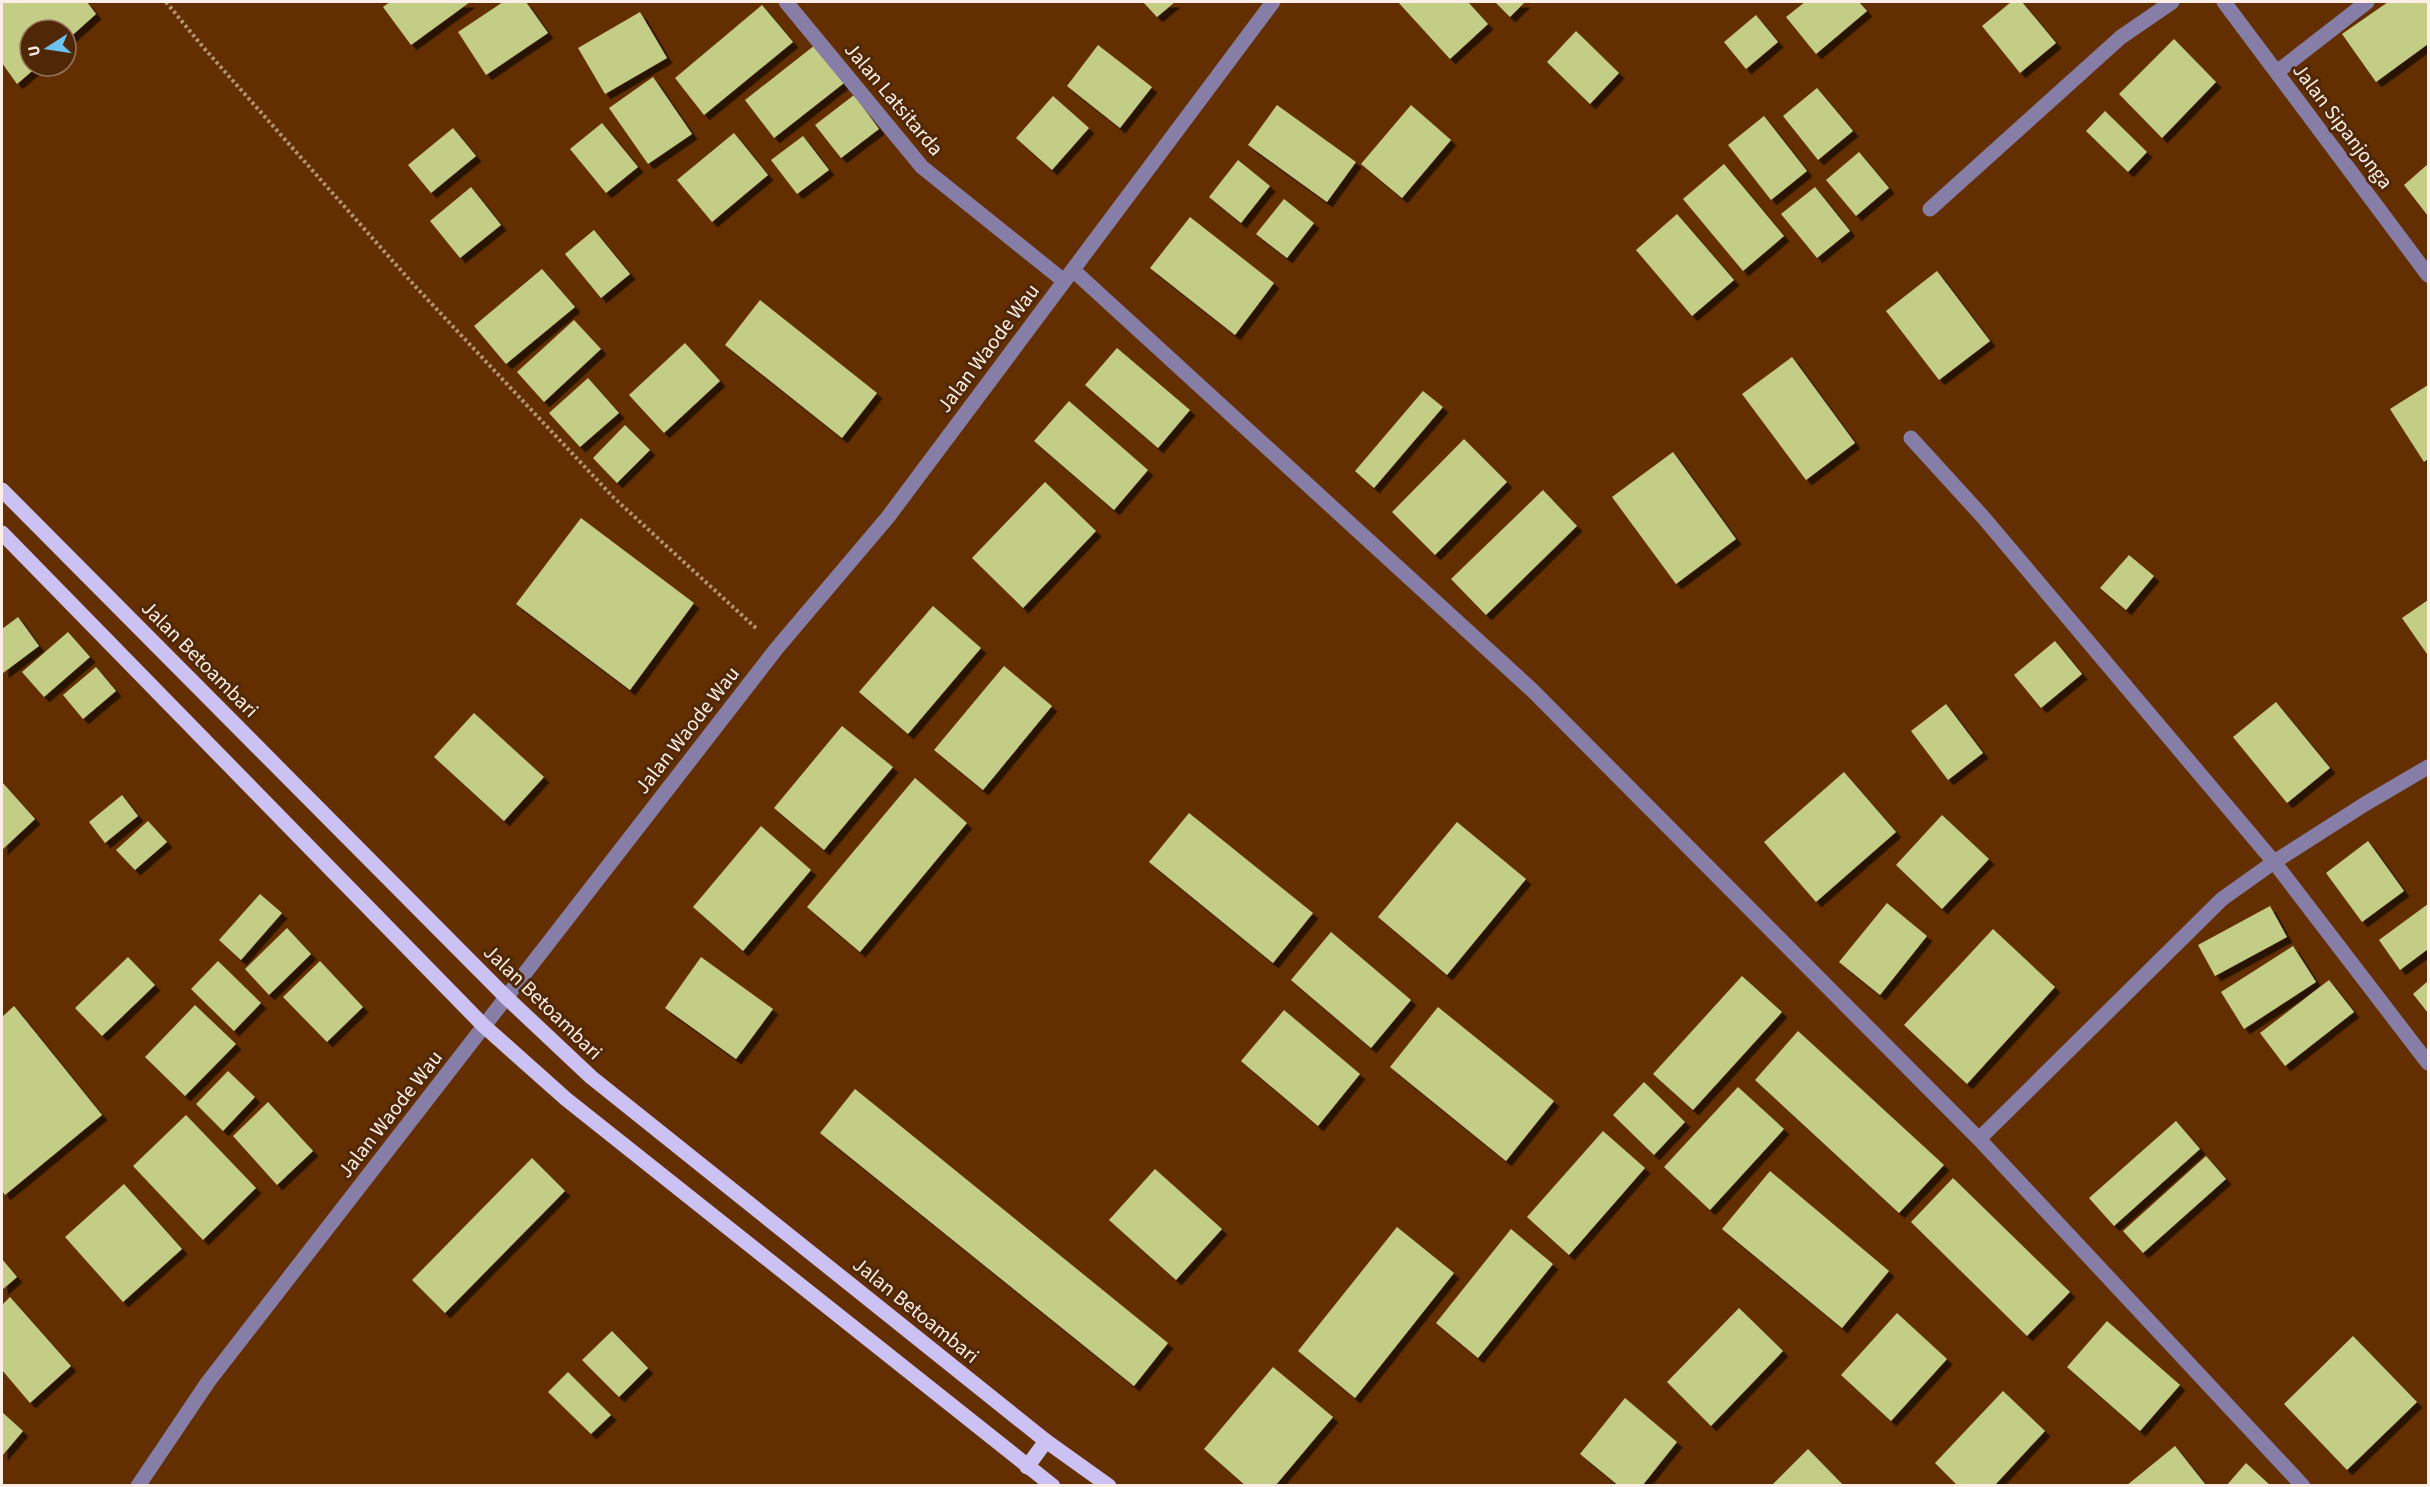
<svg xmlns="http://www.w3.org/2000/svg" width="2430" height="1487" font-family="'Source Sans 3',sans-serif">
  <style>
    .building { fill: #c4cd86; filter: url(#shadow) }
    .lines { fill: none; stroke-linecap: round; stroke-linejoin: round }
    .path { stroke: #b49378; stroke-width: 4; stroke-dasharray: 3 3; stroke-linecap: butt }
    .minor { stroke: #867ea6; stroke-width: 15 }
    .major { stroke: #cbc1f2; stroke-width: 15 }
    .labels { text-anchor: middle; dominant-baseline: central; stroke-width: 6; stroke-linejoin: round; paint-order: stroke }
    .street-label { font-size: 21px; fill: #fdefe7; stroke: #512807 }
  </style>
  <defs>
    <filter id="shadow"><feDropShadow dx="5.5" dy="5.5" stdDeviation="0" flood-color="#0009"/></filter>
  </defs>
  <rect width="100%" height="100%" fill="#642f00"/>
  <g class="building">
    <path d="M4 2H87L96 14 66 41V30H30V66H38L17 84 2 63V4Z"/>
    <path d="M390 2H470L411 45 383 7Z"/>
    <path d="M503 2H526L548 33 486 75 458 32Z"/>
    <path d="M1143 2H1175L1157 17Z"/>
    <path d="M1398 2H1468L1488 24 1450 59Z"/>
    <path d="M1495 2H1525L1510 17Z"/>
    <path d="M1805 2H1859L1867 11 1816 54 1786 17Z"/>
    <path d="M2011 2H2022L2056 43 2020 73 1982 26Z"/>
    <path d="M2388 2H2428V44L2376 82 2342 34Z"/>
    <path d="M762 5 793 42 704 115 675 78Z"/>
    <path d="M640 12 667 58 605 94 578 48Z"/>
    <path d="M1756 15 1778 42 1746 69 1724 42Z"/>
    <path d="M1576 31 1619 73 1590 104 1547 62Z"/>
    <path d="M2174 39 2216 82 2162 138 2119 94Z"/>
    <path d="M815 45 844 83 774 138 745 100Z"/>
    <path d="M1098 45 1152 87 1120 128 1067 86Z"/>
    <path d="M653 77 692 134 648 164 609 108Z"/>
    <path d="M1817 88 1853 131 1818 160 1783 116Z"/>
    <path d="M854 95 879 129 841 158 815 125Z"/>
    <path d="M1053 96 1089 128 1052 170 1016 138Z"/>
    <path d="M1277 105 1356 162 1327 202 1248 145Z"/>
    <path d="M1411 105 1451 140 1402 198 1361 164Z"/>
    <path d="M2105 111 2147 152 2128 172 2086 131Z"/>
    <path d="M1764 116 1807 171 1771 200 1728 145Z"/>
    <path d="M602 123 638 167 606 193 570 149Z"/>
    <path d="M453 128 476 156 431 193 408 165Z"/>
    <path d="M734 133 768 175 712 222 677 180Z"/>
    <path d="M803 136 829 170 797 194 771 160Z"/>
    <path d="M1859 152 1889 188 1856 216 1826 180Z"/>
    <path d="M1238 160 1270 186 1241 223 1209 197Z"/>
    <path d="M1724 164 1784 236 1743 271 1683 199Z"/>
    <path d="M2428 164V216L2404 185Z"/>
    <path d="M471 187 501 225 460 258 430 221Z"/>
    <path d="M1815 187 1850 231 1817 258 1781 214Z"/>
    <path d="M1284 199 1314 223 1287 258 1256 234Z"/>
    <path d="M1677 214 1734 280 1692 316 1636 250Z"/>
    <path d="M1190 217 1274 283 1235 335 1150 268Z"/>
    <path d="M594 230 630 274 601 298 565 254Z"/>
    <path d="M542 269 575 307 506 364 474 326Z"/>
    <path d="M1937 271 1990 341 1939 380 1886 311Z"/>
    <path d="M760 300 877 393 842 438 725 345Z"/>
    <path d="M574 320 601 349 544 402 517 372Z"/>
    <path d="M685 343 720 381 664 433 629 395Z"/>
    <path d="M1117 348 1190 410 1158 448 1085 385Z"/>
    <path d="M1792 357 1855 443 1806 480 1742 394Z"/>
    <path d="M588 378 619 413 580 447 549 413Z"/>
    <path d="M2428 385V459L2424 462 2390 409Z"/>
    <path d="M1423 391 1443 407 1374 488 1355 471Z"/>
    <path d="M1069 401 1148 470 1114 510 1034 441Z"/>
    <path d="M625 425 650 450 617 483 593 458Z"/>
    <path d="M1464 439 1507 482 1435 555 1392 512Z"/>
    <path d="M1673 452 1736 539 1676 584 1612 497Z"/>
    <path d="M1045 482 1096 531 1023 608 972 558Z"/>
    <path d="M1543 490 1577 526 1486 615 1451 579Z"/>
    <path d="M581 518 694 603 630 690 516 604Z"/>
    <path d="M2129 555 2154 576 2126 610 2100 588Z"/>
    <path d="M2428 600V653L2427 654 2402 618Z"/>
    <path d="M933 606 981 648 908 734 859 692Z"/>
    <path d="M18 617 39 646 3 673 2 629Z"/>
    <path d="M68 632 90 657 44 697 22 672Z"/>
    <path d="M2055 641 2082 674 2041 708 2014 675Z"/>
    <path d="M1004 666 1052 706 983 790 934 750Z"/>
    <path d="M96 667 116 691 83 719 63 695Z"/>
    <path d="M2276 702 2330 768 2287 803 2233 737Z"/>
    <path d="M1946 704 1983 753 1948 780 1911 731Z"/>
    <path d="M474 713 544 777 504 821 434 757Z"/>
    <path d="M842 726 893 767 824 850 774 808Z"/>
    <path d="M1844 772 1896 832 1816 902 1764 842Z"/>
    <path d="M915 778 967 823 860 952 807 907Z"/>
    <path d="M2 782 35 819 2 850Z"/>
    <path d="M122 795 138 816 105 843 89 822Z"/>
    <path d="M1189 813 1313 913 1273 963 1149 862Z"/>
    <path d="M1942 815 1989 859 1942 909 1896 865Z"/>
    <path d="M148 821 167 842 135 870 116 850Z"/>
    <path d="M1457 822 1526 879 1447 975 1378 917Z"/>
    <path d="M761 826 811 870 743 951 693 907Z"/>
    <path d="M2368 841 2404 891 2362 922 2326 873Z"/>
    <path d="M260 894 282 913 241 960 219 940Z"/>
    <path d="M1887 903 1927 936 1880 995 1839 962Z"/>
    <path d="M2428 904V949L2400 970 2379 940Z"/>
    <path d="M2270 906 2287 937 2215 976 2198 945Z"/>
    <path d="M287 928 311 954 269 995 245 969Z"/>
    <path d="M1993 929 2055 987 1967 1084 1904 1025Z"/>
    <path d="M1331 932 1411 1000 1371 1048 1291 980Z"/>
    <path d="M2293 946 2316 982 2244 1029 2221 992Z"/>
    <path d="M128 957 155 985 102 1036 75 1008Z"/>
    <path d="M701 957 773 1009 736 1059 665 1008Z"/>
    <path d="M218 961 261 1003 234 1031 191 989Z"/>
    <path d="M320 961 363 1007 327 1042 283 997Z"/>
    <path d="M1742 976 1782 1012 1693 1110 1653 1074Z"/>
    <path d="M2329 980 2354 1012 2285 1066 2260 1033Z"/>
    <path d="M2428 981V1013L2413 994Z"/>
    <path d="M195 1005 236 1044 185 1096 145 1057Z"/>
    <path d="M14 1006 102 1115 5 1195 2 1191V1017Z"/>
    <path d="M1438 1007 1554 1101 1506 1161 1390 1067Z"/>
    <path d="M1284 1010 1360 1074 1318 1126 1241 1061Z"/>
    <path d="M1798 1031 1944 1165 1899 1213 1755 1080Z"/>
    <path d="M228 1071 255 1097 223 1131 196 1104Z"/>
    <path d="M1644 1082 1685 1122 1654 1155 1613 1115Z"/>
    <path d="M1738 1087 1784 1129 1710 1210 1664 1167Z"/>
    <path d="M855 1089 1168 1343 1134 1386 820 1133Z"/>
    <path d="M268 1102 313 1151 277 1185 233 1136Z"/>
    <path d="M186 1115 256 1188 203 1240 133 1166Z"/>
    <path d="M2176 1121 2200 1149 2114 1226 2089 1198Z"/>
    <path d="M1603 1131 1645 1168 1569 1255 1527 1217Z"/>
    <path d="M2206 1156 2226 1179 2143 1253 2123 1231Z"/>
    <path d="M532 1158 565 1191 445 1313 412 1280Z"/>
    <path d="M1155 1169 1222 1229 1176 1280 1109 1220Z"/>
    <path d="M1770 1171 1889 1271 1842 1328 1722 1229Z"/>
    <path d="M1953 1178 2070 1292 2027 1336 1911 1222Z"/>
    <path d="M124 1184 182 1249 123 1302 65 1237Z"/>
    <path d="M1397 1227 1454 1273 1355 1398 1298 1351Z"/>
    <path d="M1511 1229 1553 1264 1478 1358 1436 1323Z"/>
    <path d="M2 1259 17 1277 2 1290Z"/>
    <path d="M10 1297 71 1366 30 1403 2 1370V1305Z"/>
    <path d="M1739 1308 1783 1351 1711 1426 1667 1382Z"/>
    <path d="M1897 1313 1947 1359 1891 1421 1841 1375Z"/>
    <path d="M2107 1321 2180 1385 2140 1431 2067 1367Z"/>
    <path d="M612 1331 648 1368 619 1397 582 1360Z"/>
    <path d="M2353 1336 2417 1402 2347 1470 2284 1404Z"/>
    <path d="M1273 1367 1333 1417 1275 1486H1246L1204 1449Z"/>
    <path d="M568 1372 611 1415 591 1434 548 1392Z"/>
    <path d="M2003 1391 2045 1431 1994 1486H1958L1935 1463Z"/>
    <path d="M1625 1398 1677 1442 1642 1486H1619L1580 1454Z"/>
    <path d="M2 1412 23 1431 2 1456Z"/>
    <path d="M2175 1446 2205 1484 2126 1486Z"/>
    <path d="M1808 1449 1844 1486H1771Z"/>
    <path d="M2246 1463 2271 1486H2226Z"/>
  </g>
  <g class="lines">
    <path class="path" d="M166 2 203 47 414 285 614 498 757 629"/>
    <g class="minor">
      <path d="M786 2 922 167 1064 281"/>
      <path d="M2224 2 2428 275"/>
      <path d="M2277 72 2367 2"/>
      <path d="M1930 209 2121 37 2172 2"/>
      <path d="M1073 270 1532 690 1979 1139 2303 1486"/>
      <path d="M1911 438 1983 517 2274 862 2428 1063"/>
      <path d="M1979 1139 2222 899 2274 862 2365 804 2428 767"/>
      <path d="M138 1486 208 1382 777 648 888 517 1273 2"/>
    </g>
    <g class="major">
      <path d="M2 490 507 998 591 1077 1046 1441 1109 1486"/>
      <path d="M2 533 484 1026 566 1099 1053 1486"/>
      <path d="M1027 1467 1046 1441"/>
    </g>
  </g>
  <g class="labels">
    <g class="street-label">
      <text transform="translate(894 99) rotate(50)">Jalan Latsitarda</text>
      <text transform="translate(2343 126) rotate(53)">Jalan Sipanjonga</text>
      <text transform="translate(988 348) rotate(-53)">Jalan Waode Wau</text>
      <text transform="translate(200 659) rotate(45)">Jalan Betoambari</text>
      <text transform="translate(687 730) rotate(-52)">Jalan Waode Wau</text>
      <text transform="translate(543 1002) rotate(44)">Jalan Betoambari</text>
      <text transform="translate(390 1114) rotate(-52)">Jalan Waode Wau</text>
      <text transform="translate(916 1310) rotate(39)">Jalan Betoambari</text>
    </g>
  </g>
  <rect width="2430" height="1487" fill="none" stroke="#fdefe7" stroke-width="6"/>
  <g transform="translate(48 48) rotate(258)"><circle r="28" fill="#512807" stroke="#967861" stroke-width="1.5"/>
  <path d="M0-4.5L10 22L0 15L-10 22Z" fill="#6cc3f2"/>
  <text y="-9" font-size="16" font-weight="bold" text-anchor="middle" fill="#fdefe7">U</text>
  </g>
</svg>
